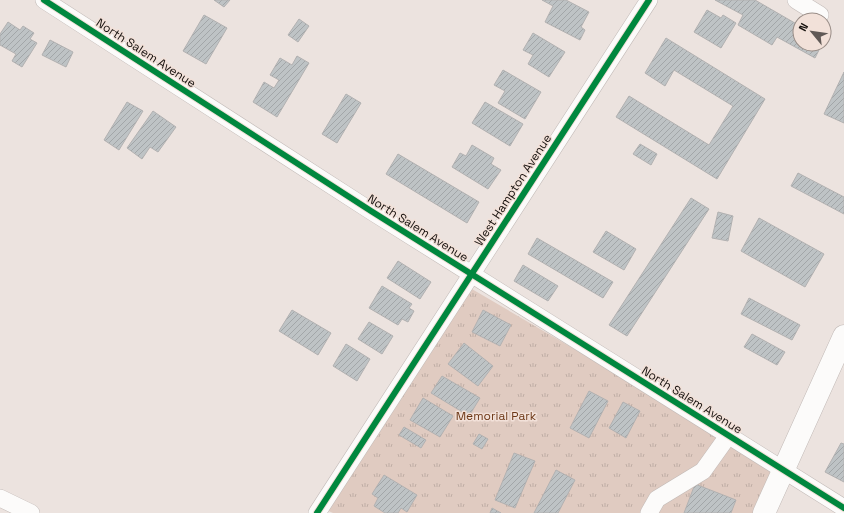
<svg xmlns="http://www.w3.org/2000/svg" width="844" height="513" font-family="'Space Grotesk',sans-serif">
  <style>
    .grass { fill: url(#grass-tufts) }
    .building { fill: url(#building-hatch); stroke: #b2b1b1 }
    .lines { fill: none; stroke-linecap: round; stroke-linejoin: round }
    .minor-casing { stroke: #c2bab7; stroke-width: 18 }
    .major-casing { stroke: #c2bab7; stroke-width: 23 }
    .minor { stroke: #fcfbfa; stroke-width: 17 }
    .major { stroke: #fcfbfa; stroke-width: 22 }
    .cycleway-casing { stroke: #f2e1d9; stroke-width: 8 }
    .cycleway { stroke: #00873e; stroke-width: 6 }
    .labels { text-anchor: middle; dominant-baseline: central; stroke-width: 3; stroke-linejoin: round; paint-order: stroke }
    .street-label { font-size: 12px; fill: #140f0c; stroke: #f2e1d9 }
    .park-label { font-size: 12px; fill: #6d3817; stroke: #f2e1d9 }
  </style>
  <defs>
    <pattern id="grass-tufts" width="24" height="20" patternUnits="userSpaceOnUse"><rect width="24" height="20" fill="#e0cbc1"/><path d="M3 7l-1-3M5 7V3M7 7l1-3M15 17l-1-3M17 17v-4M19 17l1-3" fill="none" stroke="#bfada5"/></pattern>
    <pattern id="building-hatch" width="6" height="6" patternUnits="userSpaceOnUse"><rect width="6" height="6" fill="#bec3c5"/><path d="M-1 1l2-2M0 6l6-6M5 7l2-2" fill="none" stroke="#a2a6a8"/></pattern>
  </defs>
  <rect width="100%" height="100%" fill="#ece3df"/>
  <path class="grass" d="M465 285 783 471 764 513H333L320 507Z"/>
  <g class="building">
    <path d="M214 0H230L224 7Z"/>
    <path d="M542 0H566L589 12 581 27 585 30 580 40 545 22 553 6Z"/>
    <path d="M715 0H755L800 26V44H822L815 58 777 37 772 45 738 25 743 15Z"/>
    <path d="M707 10 721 18 723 15 736 23 721 48 694 32Z"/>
    <path d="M204 15 227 28 206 64 183 51Z"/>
    <path d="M299 19 309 26 298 42 288 35Z"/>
    <path d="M8 22 20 30 23 26 34 33 30 39 37 43 22 67 12 61 16 54 0 45V34Z"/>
    <path d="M533 33 565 52 549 77 528 64 533 55 523 50Z"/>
    <path d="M666 38 765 99 717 179 616 117 629 96 709 145 733 106 674 70 665 86 645 73Z"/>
    <path d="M50 40 73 52 66 67 42 55Z"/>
    <path d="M297 56 309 63 277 117 253 102 264 82 274 88 279 80 270 75 280 58 292 65Z"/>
    <path d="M503 70 541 92 525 119 498 103 505 91 494 85Z"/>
    <path d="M844 72V123L824 114Z"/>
    <path d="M346 94 361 103 337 143 322 134Z"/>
    <path d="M127 102 143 111 119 150 104 140Z"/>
    <path d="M485 102 523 124 510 146 472 123Z"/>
    <path d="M153 111 176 127 158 152 150 147 142 159 127 148Z"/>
    <path d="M640 144 657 154 651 165 633 154Z"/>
    <path d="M472 145 494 158 491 164 501 170 488 189 452 167 460 153 466 156Z"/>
    <path d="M398 154 479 202 467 223 386 174Z"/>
    <path d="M798 173 844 197V214L791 186Z"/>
    <path d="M691 198 709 209 627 336 609 325Z"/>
    <path d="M718 212 733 216 728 241 712 238Z"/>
    <path d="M759 218 824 254 805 287 741 251Z"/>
    <path d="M606 231 636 249 624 270 593 252Z"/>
    <path d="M537 238 613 282 603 298 528 254Z"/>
    <path d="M398 261 431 282 420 299 387 278Z"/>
    <path d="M523 265 558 286 548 301 514 281Z"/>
    <path d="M382 286 412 304 409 308 414 311 408 322 402 319 398 325 369 308Z"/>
    <path d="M749 298 800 325 792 340 741 314Z"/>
    <path d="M292 310 331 333 318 355 279 331Z"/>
    <path d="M483 310 511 325 500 346 472 332Z"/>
    <path d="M369 322 393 336 382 354 358 339Z"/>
    <path d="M752 334 785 352 777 365 744 347Z"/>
    <path d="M464 343 493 366 478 386 448 364Z"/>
    <path d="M346 344 370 359 357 381 333 366Z"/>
    <path d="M442 376 480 398 469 416 431 393Z"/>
    <path d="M589 391 608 401 589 438 570 428Z"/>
    <path d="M423 398 453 416 440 437 410 420Z"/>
    <path d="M623 402 640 411 626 438 609 428Z"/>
    <path d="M404 427 426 440 421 448 399 435Z"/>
    <path d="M479 434 488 439 482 449 473 444Z"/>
    <path d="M841 443 844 444V482L825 472Z"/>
    <path d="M514 453 535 461 515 508 495 500Z"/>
    <path d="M556 470 575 480 558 513H534Z"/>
    <path d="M384 475 417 495 407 512 401 508 398 513H385L374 506 378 498 372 494Z"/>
    <path d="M695 484 736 500 731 513H684Z"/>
    <path d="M492 508 501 513H490Z"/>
  </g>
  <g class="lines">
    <g class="minor-casing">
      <g id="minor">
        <path d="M44 0 371 211 844 508"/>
        <path d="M796 0 820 15"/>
        <path d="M0 498 31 513"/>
        <path d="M317 513 649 0"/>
        <path d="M649 513 657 499 703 471 728 436"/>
      </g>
    </g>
    <g class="major-casing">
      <path id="major" d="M764 513 844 336"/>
    </g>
    <use href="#minor" class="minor"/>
    <use href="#major" class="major"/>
    <g class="cycleway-casing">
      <g id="cycleway">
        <path d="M44 0 371 211 844 508"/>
        <path d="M317 513 649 0"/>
      </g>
    </g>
    <use href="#cycleway" class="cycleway"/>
  </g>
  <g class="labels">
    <g class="street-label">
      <text transform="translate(146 53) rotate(33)">North Salem Avenue</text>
      <text transform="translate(513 190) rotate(-57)">West Hampton Avenue</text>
      <text transform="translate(418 228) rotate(32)">North Salem Avenue</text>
      <text transform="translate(692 400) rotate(32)">North Salem Avenue</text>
    </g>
    <g class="park-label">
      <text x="496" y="416">Memorial Park</text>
    </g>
  </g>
  <g transform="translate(812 32) rotate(299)"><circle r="19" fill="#f2e1d9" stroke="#998d87"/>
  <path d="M0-3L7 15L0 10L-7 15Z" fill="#605956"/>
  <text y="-6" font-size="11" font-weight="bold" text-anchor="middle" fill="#140f0c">N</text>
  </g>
</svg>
